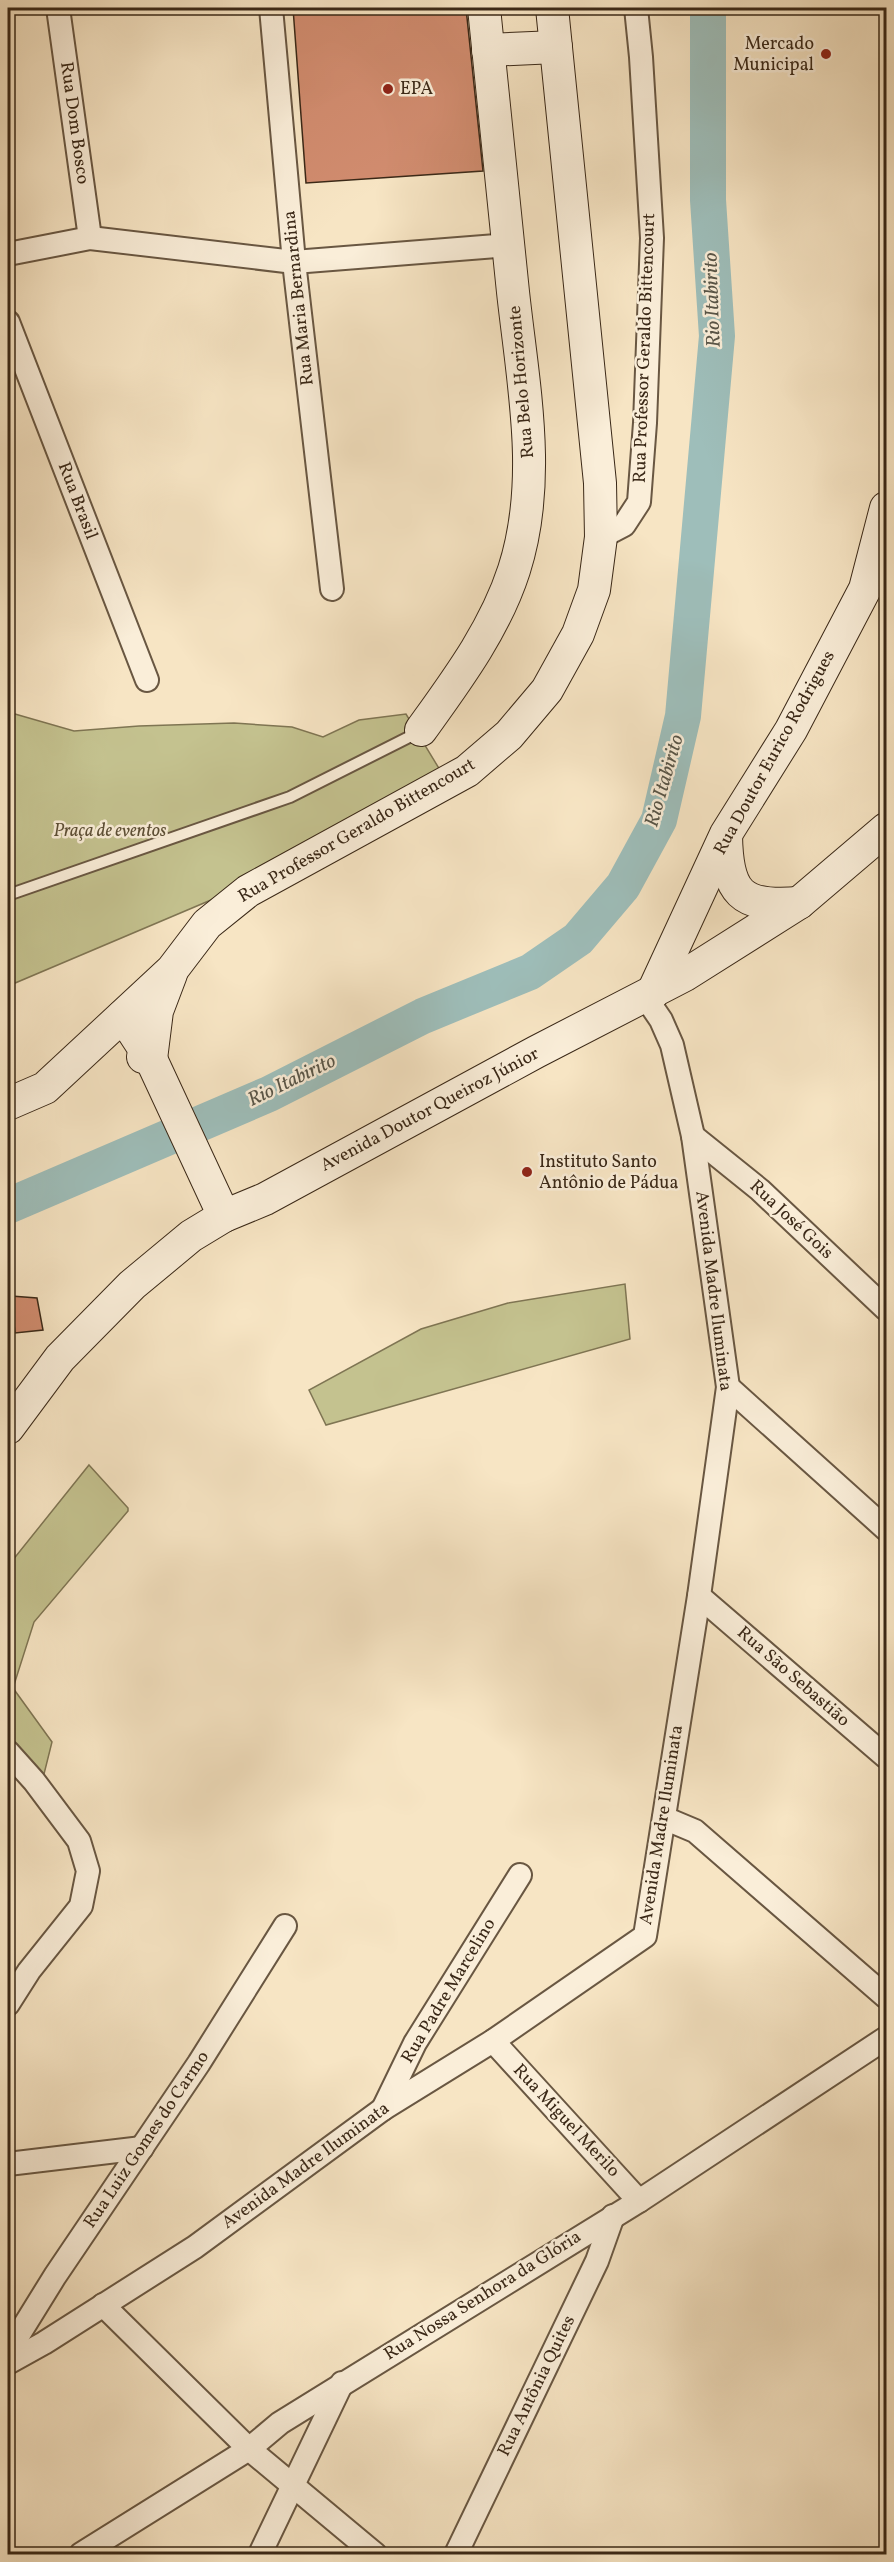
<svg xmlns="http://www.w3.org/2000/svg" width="894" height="2562" font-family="Vollkorn,serif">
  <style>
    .green { fill: #c4c28f; stroke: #7f7553; stroke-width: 1.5 }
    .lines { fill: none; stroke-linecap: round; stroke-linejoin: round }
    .river { stroke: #9ebeba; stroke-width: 36 }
    .building { fill: #d18c6f; stroke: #3a2817; stroke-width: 1.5 }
    .lane-casing { stroke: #695742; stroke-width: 14 }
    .street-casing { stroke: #695742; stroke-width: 26 }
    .secondary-casing { stroke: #3a2817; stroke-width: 34 }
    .lane { stroke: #faeed9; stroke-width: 10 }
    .street { stroke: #faeed9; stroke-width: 22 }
    .secondary { stroke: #faeed9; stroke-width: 32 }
    .poi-dot { fill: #8f2418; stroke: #faeed9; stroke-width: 2 }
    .labels { text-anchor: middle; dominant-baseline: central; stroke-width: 5; stroke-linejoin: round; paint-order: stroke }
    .poi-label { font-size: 18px; fill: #3a2817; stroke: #faeed9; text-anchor: start }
    .street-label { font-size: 18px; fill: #3a2817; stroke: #faeed9 }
    .park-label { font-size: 18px; font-style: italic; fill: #5c4e35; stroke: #faeed9 }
    .water-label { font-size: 20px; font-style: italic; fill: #585548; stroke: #faeed9 }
  </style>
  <rect width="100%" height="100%" fill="#f7e5c4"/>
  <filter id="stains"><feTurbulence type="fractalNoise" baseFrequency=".00333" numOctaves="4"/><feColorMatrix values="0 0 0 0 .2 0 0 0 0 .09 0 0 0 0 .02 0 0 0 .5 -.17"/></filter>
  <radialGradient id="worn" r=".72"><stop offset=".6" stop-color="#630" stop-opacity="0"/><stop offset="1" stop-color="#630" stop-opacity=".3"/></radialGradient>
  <g class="green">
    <path d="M8 712 74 731 139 726 234 723 292 727 323 737 359 720 406 714 443 775 211 900 8 986Z"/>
    <path d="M625 1284 630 1339 326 1425 309 1390 421 1329 508 1303Z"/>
    <path d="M89 1465 128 1508V1511L34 1622 13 1688 52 1742 41 1786 8 1744V1566Z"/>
  </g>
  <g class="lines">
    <path class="river" d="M8 1206 269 1094 423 1016 530 972 578 939 623 886 659 820 683 716 717 336 708 200V8"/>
  </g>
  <g class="building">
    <path d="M293 8H466L483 171 306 183Z"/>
    <path d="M11 1296 37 1298 43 1330 15 1333Z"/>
  </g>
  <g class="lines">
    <g class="lane-casing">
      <path id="lane" d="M8 895 290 797 419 732"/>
    </g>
    <g class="street-casing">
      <g id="street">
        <path d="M58 8 90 238"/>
        <path d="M271 8 294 262 332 589"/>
        <path d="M8 254 90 238 294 262 509 245"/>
        <path d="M8 322 147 680"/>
        <path d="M601 537 624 525 639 502 645 423 652 238 641 57 636 8"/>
        <path d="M693 1136 760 1190 886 1309"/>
        <path d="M728 1387 886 1529"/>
        <path d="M699 1596 886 1757"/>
        <path d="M8 1752 34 1781 79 1841 88 1871 81 1906 29 1971 8 2004"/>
        <path d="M664 1818 695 1831 886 1997"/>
        <path d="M493 2041 639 2201"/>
        <path d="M383 2109 415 2043 520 1875"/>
        <path d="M8 2164 142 2148"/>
        <path d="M103 2305 249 2449 375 2554"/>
        <path d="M8 2352 55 2276 199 2063 285 1926"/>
        <path d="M8 2363 44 2343 195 2247 383 2109 493 2041 645 1936 699 1596 728 1387 693 1136 672 1045 661 1020 646 998"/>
        <path d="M81 2554 249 2449 280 2423 639 2201 886 2038"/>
        <path d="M260 2554 342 2383"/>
        <path d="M456 2554 597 2261 613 2216"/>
      </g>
    </g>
    <g class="secondary-casing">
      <g id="secondary">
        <path d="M488 50 556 47"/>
        <path d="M421 730C457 680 495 629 514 570 543 480 523 384 513 292 503 197 494 102 484 8"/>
        <path d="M726 835C727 893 740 908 799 903"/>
        <path d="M652 994 726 834 791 730 865 589 886 508"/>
        <path d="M123 1016 151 1059 224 1216"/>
        <path d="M143 1057 151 1059 157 1011 171 974"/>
        <path d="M8 1104 45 1088 172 970 207 924 248 891 467 771 509 735 547 690 578 634 594 590 601 537 600 483 552 8"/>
        <path d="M8 1428 60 1358 132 1285 191 1236 224 1216 265 1199 536 1052 685 975 799 903 886 829"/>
      </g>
    </g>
    <use href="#lane" class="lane"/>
    <use href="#street" class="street"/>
    <use href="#secondary" class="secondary"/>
  </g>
  <g class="poi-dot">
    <circle cx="826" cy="54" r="6"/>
    <circle cx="388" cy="89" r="6"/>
    <circle cx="527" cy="1172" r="6"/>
  </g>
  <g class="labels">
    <g class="poi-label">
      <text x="814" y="44" text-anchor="end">Mercado<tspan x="814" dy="21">Municipal</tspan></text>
      <text x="400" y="89">EPA</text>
      <text x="539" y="1162">Instituto Santo<tspan x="539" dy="21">Antônio de Pádua</tspan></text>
    </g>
    <g class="street-label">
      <text transform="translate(74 123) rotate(82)">Rua Dom Bosco</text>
      <text transform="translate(299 298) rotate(-96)">Rua Maria Bernardina</text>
      <text transform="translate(645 348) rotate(-88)">Rua Professor Geraldo Bittencourt</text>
      <text transform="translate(522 382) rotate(-95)">Rua Belo Horizonte</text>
      <text transform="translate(77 501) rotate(69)">Rua Brasil</text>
      <text transform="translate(775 753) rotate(-61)">Rua Doutor Eurico Rodrigues</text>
      <text transform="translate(357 831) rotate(-30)">Rua Professor Geraldo Bittencourt</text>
      <text transform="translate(430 1110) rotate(-28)">Avenida Doutor Queiroz Júnior</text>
      <text transform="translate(791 1220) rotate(43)">Rua José Gois</text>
      <text transform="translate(713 1291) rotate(83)">Avenida Madre Iluminata</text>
      <text transform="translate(793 1677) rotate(41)">Rua São Sebastião</text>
      <text transform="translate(662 1825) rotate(-81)">Avenida Madre Iluminata</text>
      <text transform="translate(449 1991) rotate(-59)">Rua Padre Marcelino</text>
      <text transform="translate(566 2121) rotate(47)">Rua Miguel Merilo</text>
      <text transform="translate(147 2140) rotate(-56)">Rua Luiz Gomes do Carmo</text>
      <text transform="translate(306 2166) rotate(-36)">Avenida Madre Iluminata</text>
      <text transform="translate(483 2296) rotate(-32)">Rua Nossa Senhora da Glória</text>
      <text transform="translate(537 2386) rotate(-64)">Rua Antônia Quites</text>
    </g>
    <g class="park-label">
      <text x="110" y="831">Praça de eventos</text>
    </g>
    <g class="water-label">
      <text transform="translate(713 300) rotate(-92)">Rio Itabirito</text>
      <text transform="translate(665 781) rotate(-74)">Rio Itabirito</text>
      <text transform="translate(292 1081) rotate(-26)">Rio Itabirito</text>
    </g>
  </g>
  <rect width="894" height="2562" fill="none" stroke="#f7e5c4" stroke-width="30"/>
  <rect x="9" y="9" width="876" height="2544" fill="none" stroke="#3a2817" stroke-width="3"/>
  <rect x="15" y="15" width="864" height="2532" fill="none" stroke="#3a2817" stroke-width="1.5"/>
  <rect width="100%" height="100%" filter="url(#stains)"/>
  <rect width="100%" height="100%" fill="url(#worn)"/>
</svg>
